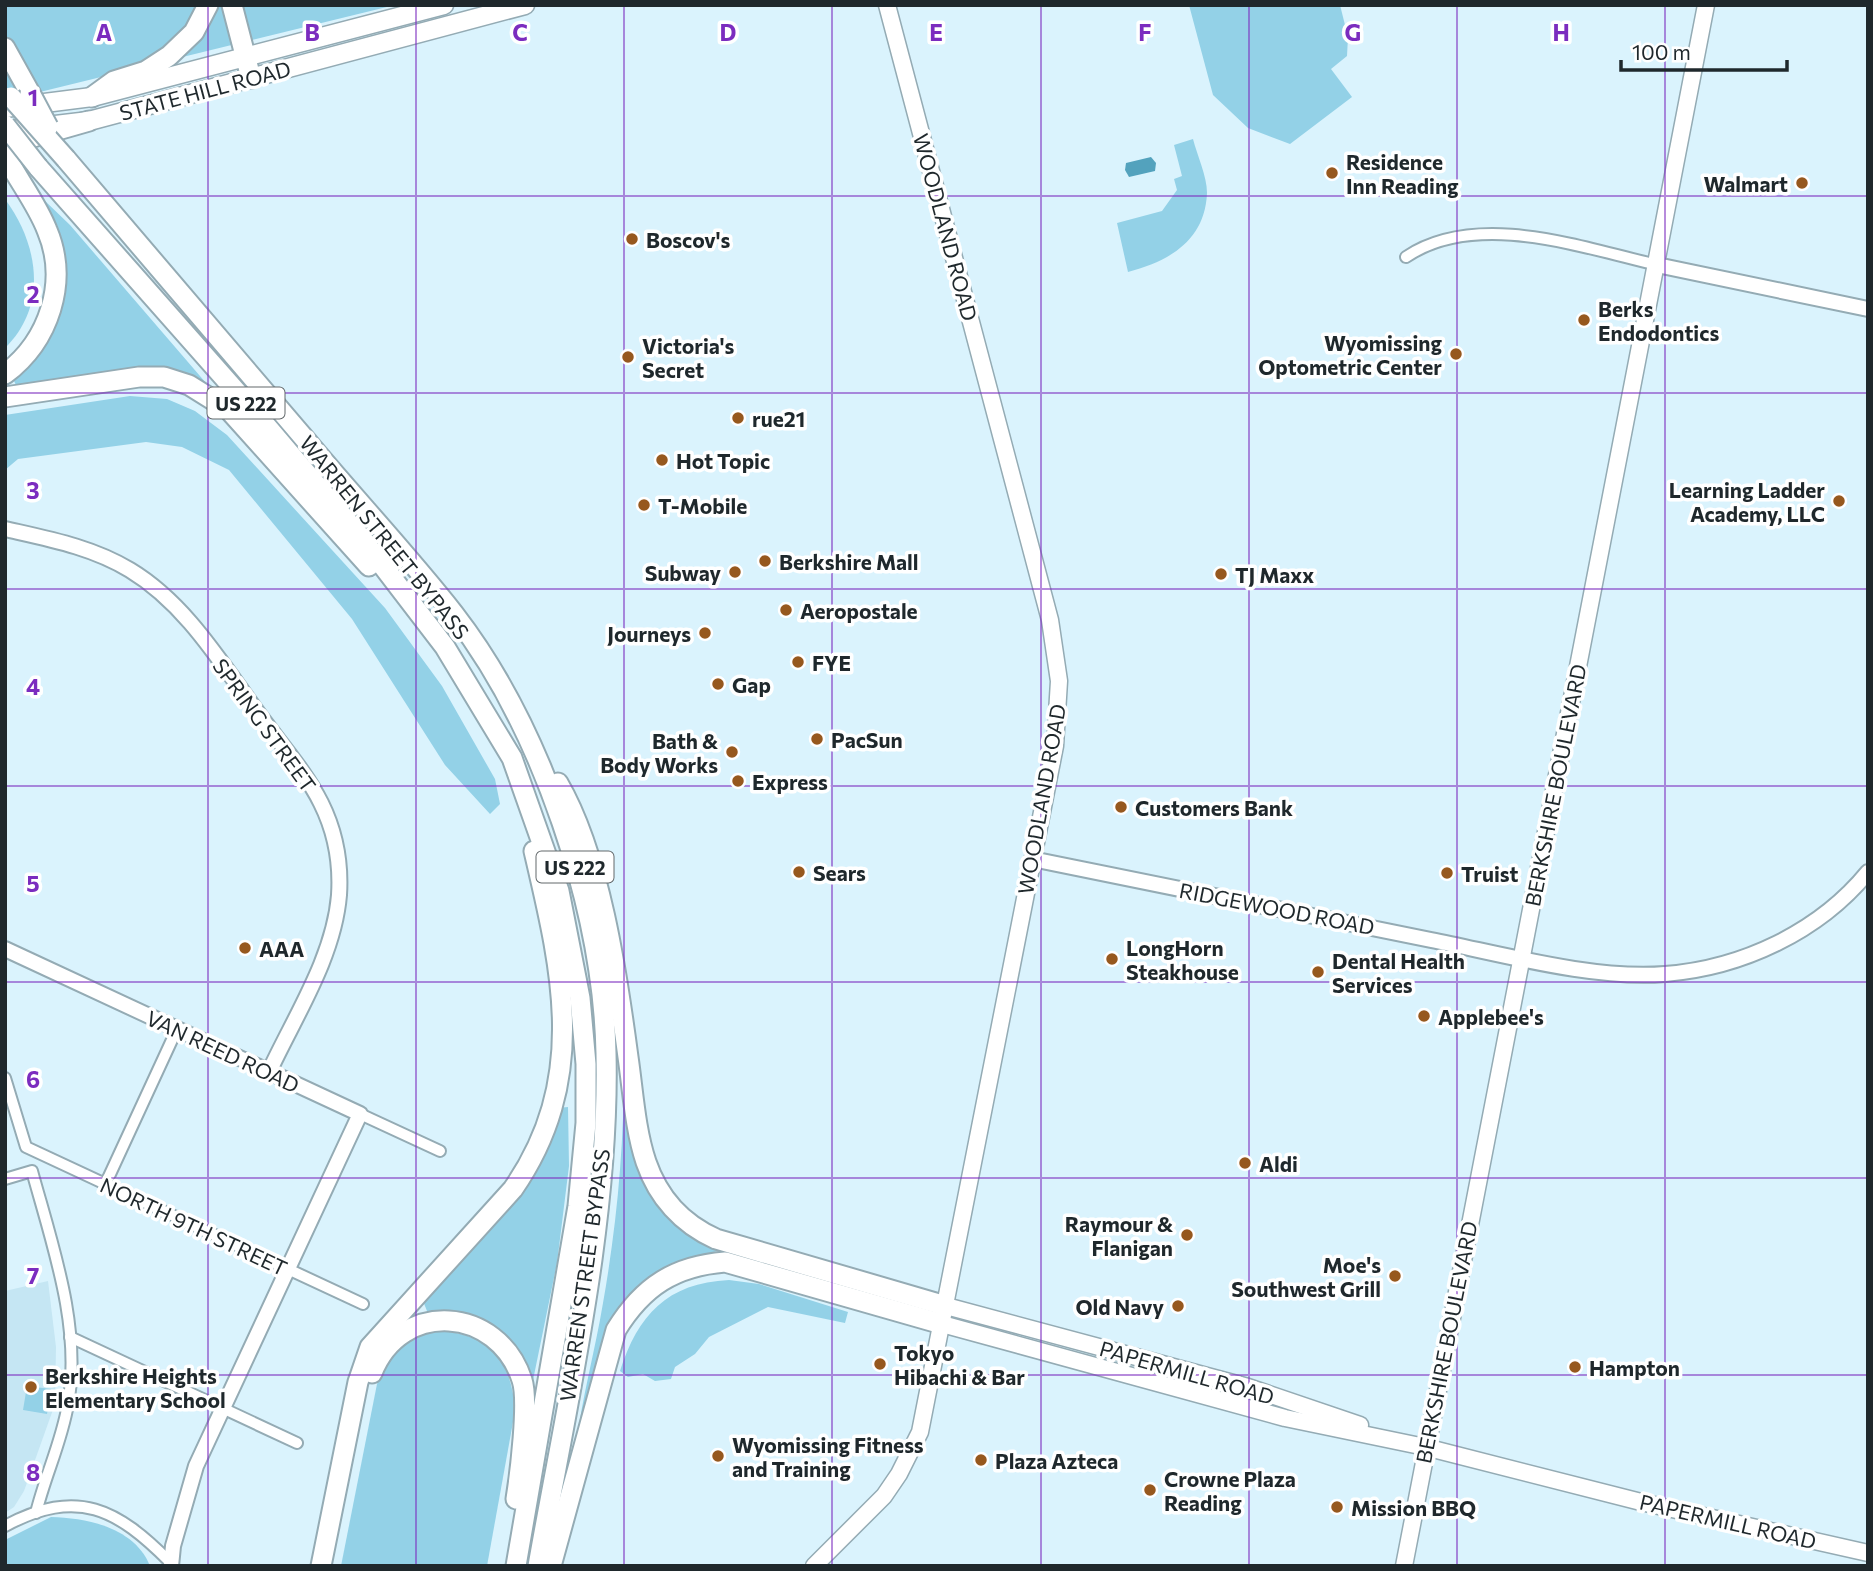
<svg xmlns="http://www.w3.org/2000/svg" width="1873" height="1571" font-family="Commissioner,sans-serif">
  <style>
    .built { fill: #c5e6f3 }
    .green { fill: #93d1e7 }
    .water { fill: #53a2bd }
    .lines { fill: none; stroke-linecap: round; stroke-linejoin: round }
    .minor-casing { stroke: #94abb4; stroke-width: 14 }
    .tertiary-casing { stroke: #94abb4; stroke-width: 18 }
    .secondary-casing { stroke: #94abb4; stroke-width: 19 }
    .primary-casing { stroke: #94abb4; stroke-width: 21 }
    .motorway-casing { stroke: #94abb4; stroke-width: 23 }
    .minor { stroke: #fff; stroke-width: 10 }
    .tertiary { stroke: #fff; stroke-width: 14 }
    .secondary { stroke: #fff; stroke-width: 16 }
    .primary { stroke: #fff; stroke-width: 18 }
    .motorway { stroke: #fff; stroke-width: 19 }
    .motorway-bridge-casing { stroke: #94abb4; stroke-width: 23; stroke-linecap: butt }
    .motorway-bridge { stroke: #fff; stroke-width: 19 }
    .grid { fill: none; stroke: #7b2cbf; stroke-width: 2; stroke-opacity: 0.55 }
    .poi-dot { fill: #96581e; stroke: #fff; stroke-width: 2.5 }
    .labels { text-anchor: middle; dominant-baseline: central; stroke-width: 7; stroke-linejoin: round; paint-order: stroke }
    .shield { fill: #fff; stroke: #62686b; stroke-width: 2 }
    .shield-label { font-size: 19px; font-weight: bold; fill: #1f282c }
    .street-label { font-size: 21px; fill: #1f282c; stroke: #fff }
    .poi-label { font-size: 21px; font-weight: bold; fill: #1f282c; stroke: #fff; text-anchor: start }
    .grid-label { font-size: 23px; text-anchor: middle; font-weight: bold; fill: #7b2cbf; stroke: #fff; stroke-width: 7; stroke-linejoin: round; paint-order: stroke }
  </style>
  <rect width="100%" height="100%" fill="#daf3fd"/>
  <path class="built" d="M48 1281 56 1347 55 1404 24 1491 14 1507 5 1513V1291Z"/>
  <g class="green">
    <path d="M5 5H395L44 91 5 98Z"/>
    <path d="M1189 5H1340L1348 37 1347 56 1331 69 1352 97 1290 144 1248 128 1213 95Z"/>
    <path d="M1193 139C1197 155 1207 176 1207 193 1205 241 1169 261 1128 272L1117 223 1162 211 1177 190 1174 179 1182 176 1174 145Z"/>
    <path d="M5 199C39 245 48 306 5 348Z"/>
    <path d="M44 200 70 225 206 383 185 375 17 387 12 377 52 323 40 204Z"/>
    <path d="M130 396 167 399 195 411 227 435 385 608 442 686 495 779 500 804 490 814 445 765 352 619 229 470 182 447 146 442 18 459 5 470V415Z"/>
    <path d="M624 1067C632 1105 641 1185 665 1214 679 1231 699 1240 718 1251L672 1263 633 1292 576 1446C582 1397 595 1351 603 1303 617 1224 624 1146 624 1067Z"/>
    <path d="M568 1107 569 1166 557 1263 531 1390C500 1328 502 1318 429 1316L421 1296 462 1254 557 1108Z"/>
    <path d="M729 1280 759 1284 848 1312 845 1323 768 1307 709 1337 695 1354 675 1367 671 1379 655 1381 643 1374 628 1377 620 1371C638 1315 667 1283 729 1280Z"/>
    <path d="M433 1331C487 1331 512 1359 515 1411L487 1566H341L377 1384C388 1356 405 1340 433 1331Z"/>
    <path d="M27 1386 51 1389 47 1414 23 1410Z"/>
    <path d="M51 1517C88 1518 135 1528 150 1566H5V1540Z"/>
  </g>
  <path class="water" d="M1151 157 1156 163 1155 171 1129 177 1125 170 1126 163Z"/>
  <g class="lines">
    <g class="minor-casing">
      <g id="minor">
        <path d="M1406 257C1476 210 1581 247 1657 265"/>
        <path d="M5 1078 26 1147 363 1304"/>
        <path d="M360 1114 440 1151"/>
        <path d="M5 1179 32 1171C52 1244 82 1328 68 1404 62 1441 45 1476 36 1513"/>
        <path d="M105 1185 177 1029"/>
        <path d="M70 1337 297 1443"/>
        <path d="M5 1526C78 1487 117 1509 170 1562"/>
      </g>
    </g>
    <g class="tertiary-casing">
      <g id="tertiary">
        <path d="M1657 265 1868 309"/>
        <path d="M5 529C49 539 92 547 130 570 188 605 224 668 263 720 283 747 306 773 321 803 335 831 341 864 339 895 334 957 295 1016 269 1072"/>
        <path d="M1032 859C1165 886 1298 913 1431 940 1502 954 1594 980 1665 974 1742 968 1819 932 1868 872"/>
        <path d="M5 949 360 1114 196 1466 173 1546 171 1566"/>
      </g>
    </g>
    <g class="secondary-casing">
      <g id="secondary">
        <path d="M946 1306 1248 1387 1360 1425"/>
        <path d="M942 1324 1285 1418 1425 1447 1641 1502 1868 1553"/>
        <path d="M814 1566 884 1496 899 1474 920 1432 1055 746 1059 681 1050 620 887 5"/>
        <path d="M1404 1566 1706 5"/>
      </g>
    </g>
    <g class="primary-casing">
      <g id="primary">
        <path d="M5 108 92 97 444 5"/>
        <path d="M5 131 89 121 525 5"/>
      </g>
    </g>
    <g class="motorway-casing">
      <g id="motorway">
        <path d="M232 5 251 78"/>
        <path d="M5 48 30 93"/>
        <path d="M92 97 114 81 146 71 169 56 194 32 208 5"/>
        <path d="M5 145 89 121"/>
        <path d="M5 155C18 180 37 204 47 230 69 282 49 341 5 374"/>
        <path d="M66 159C145 252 224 345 304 438 353 497 407 554 454 614 542 728 603 909 606 1053 610 1220 567 1401 538 1566"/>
        <path d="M38 167 258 416 363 540 445 647 512 758 559 891 580 998 586 1064V1123L578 1206 516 1566"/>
        <path d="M5 397 139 377H164L189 385 229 410 369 566"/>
        <path d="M558 783C600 855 617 974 628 1057 633 1091 635 1129 646 1162 658 1197 682 1224 716 1239L946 1306"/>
        <path d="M372 1373C401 1299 498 1306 522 1380 529 1401 520 1474 516 1499"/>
        <path d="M321 1566 358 1382 370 1347 513 1189C589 1079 562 971 534 851"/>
        <path d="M551 1566 616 1330C643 1286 675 1266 725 1262L942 1324"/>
      </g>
    </g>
    <use href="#minor" class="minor"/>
    <use href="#tertiary" class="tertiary"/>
    <use href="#secondary" class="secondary"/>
    <use href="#primary" class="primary"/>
    <use href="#motorway" class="motorway"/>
    <g class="motorway-bridge-casing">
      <g id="motorway-bridge">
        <path d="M30 93 48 127"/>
        <path d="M11 97 66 159"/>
        <path d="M5 125 38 167"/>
      </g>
    </g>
    <use href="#motorway-bridge" class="motorway-bridge"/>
  </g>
  <path class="grid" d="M208 5V1566M416 5V1566M624 5V1566M832 5V1566M1041 5V1566M1249 5V1566M1457 5V1566M1665 5V1566M5 196H1868M5 393H1868M5 589H1868M5 786H1868M5 982H1868M5 1178H1868M5 1375H1868"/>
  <g class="poi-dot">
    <circle cx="1332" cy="173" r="7"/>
    <circle cx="1802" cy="183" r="7"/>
    <circle cx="632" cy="239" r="7"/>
    <circle cx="1584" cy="320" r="7"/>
    <circle cx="1456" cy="354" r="7"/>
    <circle cx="628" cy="357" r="7"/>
    <circle cx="738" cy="418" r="7"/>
    <circle cx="662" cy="460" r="7"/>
    <circle cx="1839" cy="501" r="7"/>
    <circle cx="644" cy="505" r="7"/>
    <circle cx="765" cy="561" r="7"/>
    <circle cx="735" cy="572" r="7"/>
    <circle cx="1221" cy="574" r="7"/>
    <circle cx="786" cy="610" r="7"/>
    <circle cx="705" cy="633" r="7"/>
    <circle cx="798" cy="662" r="7"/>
    <circle cx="718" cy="684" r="7"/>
    <circle cx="817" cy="739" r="7"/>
    <circle cx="732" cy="752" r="7"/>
    <circle cx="738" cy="781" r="7"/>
    <circle cx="1121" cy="807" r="7"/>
    <circle cx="799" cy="872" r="7"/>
    <circle cx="1447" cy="873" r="7"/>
    <circle cx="245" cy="948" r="7"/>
    <circle cx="1112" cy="959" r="7"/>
    <circle cx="1318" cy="972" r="7"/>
    <circle cx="1424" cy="1016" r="7"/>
    <circle cx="1245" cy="1163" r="7"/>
    <circle cx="1187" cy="1235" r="7"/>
    <circle cx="1395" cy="1276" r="7"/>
    <circle cx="1178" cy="1306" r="7"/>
    <circle cx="880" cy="1364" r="7"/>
    <circle cx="1575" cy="1367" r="7"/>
    <circle cx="31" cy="1387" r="7"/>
    <circle cx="718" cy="1456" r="7"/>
    <circle cx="981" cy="1460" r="7"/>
    <circle cx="1150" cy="1490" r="7"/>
    <circle cx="1337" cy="1507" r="7"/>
  </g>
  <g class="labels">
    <g class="shield">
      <rect x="207.5" y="387.5" width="77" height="31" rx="5"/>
      <rect x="536.5" y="851.5" width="77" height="31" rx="5"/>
    </g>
    <g class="shield-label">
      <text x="246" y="403">US 222</text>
      <text x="575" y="867">US 222</text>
    </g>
    <g class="street-label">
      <text transform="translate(205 90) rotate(-15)">STATE HILL ROAD</text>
      <text transform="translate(946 227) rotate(75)">WOODLAND ROAD</text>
      <text transform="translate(385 537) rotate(51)">WARREN STREET BYPASS</text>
      <text transform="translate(265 725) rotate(54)">SPRING STREET</text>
      <text transform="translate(1555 785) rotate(-79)">BERKSHIRE BOULEVARD</text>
      <text transform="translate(1041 799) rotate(-80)">WOODLAND ROAD</text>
      <text transform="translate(1277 908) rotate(11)">RIDGEWOOD ROAD</text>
      <text transform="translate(223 1051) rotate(25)">VAN REED ROAD</text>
      <text transform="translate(194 1226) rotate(25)">NORTH 9TH STREET</text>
      <text transform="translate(584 1275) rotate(-82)">WARREN STREET BYPASS</text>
      <text transform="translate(1446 1342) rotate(-79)">BERKSHIRE BOULEVARD</text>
      <text transform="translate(1187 1372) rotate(16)">PAPERMILL ROAD</text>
      <text transform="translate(1728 1521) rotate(13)">PAPERMILL ROAD</text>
    </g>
    <g class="poi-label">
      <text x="1346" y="161">Residence<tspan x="1346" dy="24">Inn Reading</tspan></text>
      <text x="1788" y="183" text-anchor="end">Walmart</text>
      <text x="646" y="239">Boscov's</text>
      <text x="1598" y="308">Berks<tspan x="1598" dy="24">Endodontics</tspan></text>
      <text x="1442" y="342" text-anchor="end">Wyomissing<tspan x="1442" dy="24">Optometric Center</tspan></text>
      <text x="642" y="345">Victoria's<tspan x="642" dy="24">Secret</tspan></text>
      <text x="752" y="418">rue21</text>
      <text x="676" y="460">Hot Topic</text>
      <text x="1825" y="489" text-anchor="end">Learning Ladder<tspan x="1825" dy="24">Academy, LLC</tspan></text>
      <text x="658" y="505">T-Mobile</text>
      <text x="779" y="561">Berkshire Mall</text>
      <text x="721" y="572" text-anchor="end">Subway</text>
      <text x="1235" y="574">TJ Maxx</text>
      <text x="800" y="610">Aeropostale</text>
      <text x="691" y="633" text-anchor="end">Journeys</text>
      <text x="812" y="662">FYE</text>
      <text x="732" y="684">Gap</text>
      <text x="831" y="739">PacSun</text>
      <text x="718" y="740" text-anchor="end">Bath &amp;<tspan x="718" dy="24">Body Works</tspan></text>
      <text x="752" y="781">Express</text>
      <text x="1135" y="807">Customers Bank</text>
      <text x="813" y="872">Sears</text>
      <text x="1461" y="873">Truist</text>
      <text x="1126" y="947">LongHorn<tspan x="1126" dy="24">Steakhouse</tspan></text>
      <text x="259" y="948">AAA</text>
      <text x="1332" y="960">Dental Health<tspan x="1332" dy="24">Services</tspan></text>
      <text x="1438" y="1016">Applebee's</text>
      <text x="1259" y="1163">Aldi</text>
      <text x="1173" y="1223" text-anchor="end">Raymour &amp;<tspan x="1173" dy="24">Flanigan</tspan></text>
      <text x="1381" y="1264" text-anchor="end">Moe's<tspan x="1381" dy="24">Southwest Grill</tspan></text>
      <text x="1164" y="1306" text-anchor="end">Old Navy</text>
      <text x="894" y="1352">Tokyo<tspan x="894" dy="24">Hibachi &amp; Bar</tspan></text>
      <text x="1589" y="1367">Hampton</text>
      <text x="45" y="1375">Berkshire Heights<tspan x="45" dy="24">Elementary School</tspan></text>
      <text x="732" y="1444">Wyomissing Fitness<tspan x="732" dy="24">and Training</tspan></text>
      <text x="995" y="1460">Plaza Azteca</text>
      <text x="1164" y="1478">Crowne Plaza<tspan x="1164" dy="24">Reading</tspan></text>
      <text x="1351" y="1507">Mission BBQ</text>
    </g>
  </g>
  <g class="grid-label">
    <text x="104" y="41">A</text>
    <text x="312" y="41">B</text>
    <text x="520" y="41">C</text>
    <text x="728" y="41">D</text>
    <text x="936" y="41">E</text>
    <text x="1145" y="41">F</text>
    <text x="1353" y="41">G</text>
    <text x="1561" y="41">H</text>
    <text x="33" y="106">1</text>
    <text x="33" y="303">2</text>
    <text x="33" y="499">3</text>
    <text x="33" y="695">4</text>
    <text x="33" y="892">5</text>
    <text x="33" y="1088">6</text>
    <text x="33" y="1284">7</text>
    <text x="33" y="1481">8</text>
  </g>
  <rect width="1873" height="1571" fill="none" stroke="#1f282c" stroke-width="14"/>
  <path d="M1621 60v10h166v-10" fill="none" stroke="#1f282c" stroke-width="3.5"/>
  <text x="1632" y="60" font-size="21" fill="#1f282c" stroke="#ffffff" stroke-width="5" paint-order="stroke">100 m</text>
</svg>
